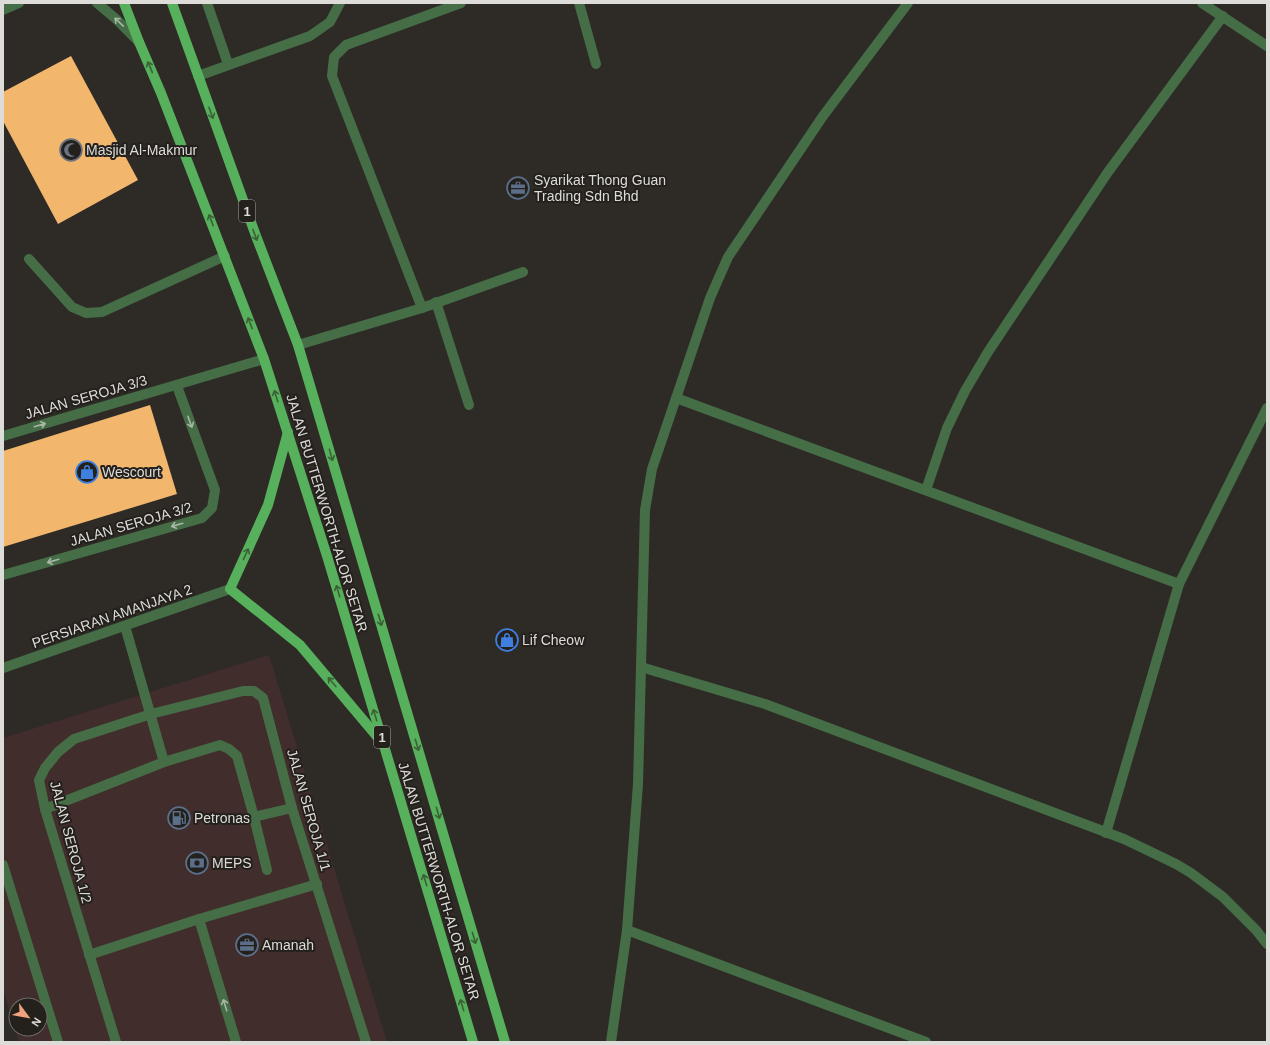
<svg xmlns="http://www.w3.org/2000/svg" width="1270" height="1045" font-family="Arial,sans-serif">
  <style>
    .commercial { fill: #412d2b; fill-rule: evenodd }
    .building { fill: #f2b76d }
    .lines { fill: none; stroke-linecap: round; stroke-linejoin: round }
    .minor { stroke: #456e46; stroke-width: 10 }
    .major { stroke: #57b05b; stroke-width: 10 }
    .oneway { stroke: #a8b6a6 }
    .oneway2 { stroke: #3b6139 }
    .labels { text-anchor: middle; dominant-baseline: central; stroke-width: 4; stroke-linejoin: round; paint-order: stroke }
    .shield { fill: #24211d; stroke: #a6a4a1; stroke-width: 1 }
    .shield-label { font-size: 13px; font-weight: bold; fill: #dedcd9 }
    .poi-label { font-size: 14px; fill: #dedcd9; stroke: #24211d; text-anchor: start }
    .street-label { font-size: 14px; fill: #dedcd9; stroke: #24211d }
  </style>
  <rect width="100%" height="100%" fill="#2e2b27"/>
  <path class="commercial" d="M269 655 387 1042H19L3 989V738ZM16 1005H40V1029H16Z"/>
  <g class="building">
    <path d="M71 56 138 180 58 224 3 121V92Z"/>
    <path d="M150 405 177 494 3 547V451Z"/>
  </g>
  <g class="lines">
    <g class="minor">
      <path d="M97 3 116 19 139 42"/>
      <path d="M207 3 228 64"/>
      <path d="M579 3 596 64"/>
      <path d="M1202 3 1267 46"/>
      <path d="M3 10 19 3"/>
      <path d="M198 76 310 36 330 22 340 3"/>
      <path d="M29 259 72 307 86 313 102 312 225 256"/>
      <path d="M436 302 469 405"/>
      <path d="M422 308 332 76 334 57 346 45 461 3"/>
      <path d="M298 345 422 308 523 272"/>
      <path d="M676 398 1179 584"/>
      <path d="M3 436 264 359"/>
      <path d="M926 490 947 428 965 391 988 352 1108 172 1223 16"/>
      <path d="M3 575 202 518 212 508 215 490 177 386"/>
      <path d="M641 667 765 704 1124 839 1176 864 1191 873 1223 897 1256 930 1267 944"/>
      <path d="M3 668 230 589"/>
      <path d="M164 762 220 745 229 749 237 756 254 817 292 808"/>
      <path d="M45 809 164 762 125 626"/>
      <path d="M254 817 267 870"/>
      <path d="M1106 833 1179 584 1267 408"/>
      <path d="M3 865 58 1042"/>
      <path d="M199 919 236 1042"/>
      <path d="M627 930 926 1042"/>
      <path d="M89 955 199 919 317 884"/>
      <path d="M116 1042 45 809 39 780 45 768 58 752 74 739 151 714 243 691H254L263 698 292 808 366 1042"/>
      <path d="M611 1042 627 930 638 784 645 510 652 469 710 298 728 257 823 116 908 3"/>
    </g>
    <g class="major">
      <path d="M124 3 139 42 161 93 264 359 327 556 473 1042"/>
      <path d="M172 3 256 236 298 345 505 1042"/>
      <path d="M288 432 268 505 230 589 300 645 380 740"/>
    </g>
  </g>
  <defs><path id="oneway-shaft" d="M-6 0H5M1.5-3L5.5 0L1.5 3" fill="none" stroke-width="1.6" stroke-linecap="round" stroke-linejoin="round"/></defs>
  <g class="oneway">
    <use href="#oneway-shaft" transform="translate(119 22) rotate(-136)"/>
    <use href="#oneway-shaft" transform="translate(190 422) rotate(70)"/>
    <use href="#oneway-shaft" transform="translate(40 425) rotate(-16)"/>
    <use href="#oneway-shaft" transform="translate(177 525) rotate(164)"/>
    <use href="#oneway-shaft" transform="translate(53 561) rotate(164)"/>
    <use href="#oneway-shaft" transform="translate(225 1005) rotate(-107)"/>
  </g>
  <g class="oneway2">
    <use href="#oneway-shaft" transform="translate(150 67) rotate(-113)"/>
    <use href="#oneway-shaft" transform="translate(211 113) rotate(70)"/>
    <use href="#oneway-shaft" transform="translate(211 220) rotate(-111)"/>
    <use href="#oneway-shaft" transform="translate(255 235) rotate(70)"/>
    <use href="#oneway-shaft" transform="translate(250 323) rotate(-111)"/>
    <use href="#oneway-shaft" transform="translate(276 396) rotate(-108)"/>
    <use href="#oneway-shaft" transform="translate(331 455) rotate(74)"/>
    <use href="#oneway-shaft" transform="translate(246 554) rotate(-65)"/>
    <use href="#oneway-shaft" transform="translate(338 591) rotate(-107)"/>
    <use href="#oneway-shaft" transform="translate(380 620) rotate(73)"/>
    <use href="#oneway-shaft" transform="translate(332 682) rotate(-131)"/>
    <use href="#oneway-shaft" transform="translate(375 715) rotate(-107)"/>
    <use href="#oneway-shaft" transform="translate(417 745) rotate(73)"/>
    <use href="#oneway-shaft" transform="translate(438 813) rotate(74)"/>
    <use href="#oneway-shaft" transform="translate(425 880) rotate(-107)"/>
    <use href="#oneway-shaft" transform="translate(474 938) rotate(74)"/>
    <use href="#oneway-shaft" transform="translate(462 1005) rotate(-107)"/>
  </g>
  <defs>
    <g id="mosque-ring" transform="scale(1.15)"><circle r="9.5" fill="#24211d" stroke="#6b7280" stroke-width="1.5"/><path d="M3.5-4.9A6 6 0 1 0 3.5 4.9A5 5 0 1 1 3.5-4.9Z" fill="#6b7280"/></g>
    <g id="office-ring" transform="scale(1.15)"><circle r="9.5" fill="#24211d" stroke="#5c6f8a" stroke-width="1.5"/><path d="M-6-3h4V-5.5h4V-3h4V5H-6ZM-1-4.5V-3h2v-1.5ZM-6 0V1H6V0Z" fill="#5c6f8a"/></g>
    <g id="shop-ring" transform="scale(1.15)"><circle r="9.5" fill="#24211d" stroke="#3f7fe0" stroke-width="1.5"/><path d="M-5-2.5h2.3a2.7 3.5 0 0 1 5.4 0H5L5.5 6h-11ZM-1.5-2.5h3a1.5 2.3 0 0 0-3 0Z" fill="#3f7fe0"/></g>
    <g id="fuel-ring" transform="scale(1.15)"><circle r="9.5" fill="#24211d" stroke="#5c6f8a" stroke-width="1.5"/><path d="M-5.5-6h7V0h2V4h1.3V-2.5L3-4.5l.8-.8L6-3V5H2.5V1h-1V6h-7ZM-4.2-4.7v3.2H.2V-4.7Z" fill="#5c6f8a"/></g>
    <g id="bank-ring" transform="scale(1.15)"><circle r="9.5" fill="#24211d" stroke="#5c6f8a" stroke-width="1.5"/><path d="M-6-4H6V4H-6ZM0-2.3a2.3 2.3 0 1 0 0 4.6a2.3 2.3 0 1 0 0-4.6Z" fill="#5c6f8a"/></g>
  </defs>
  <g fill-rule="evenodd">
    <use href="#mosque-ring" x="71" y="150"/>
    <use href="#office-ring" x="518" y="188"/>
    <use href="#shop-ring" x="87" y="472"/>
    <use href="#shop-ring" x="507" y="640"/>
    <use href="#fuel-ring" x="179" y="818"/>
    <use href="#bank-ring" x="197" y="863"/>
    <use href="#office-ring" x="247" y="945"/>
  </g>
  <g class="labels">
    <g class="shield">
      <rect x="239" y="200" width="16" height="22" rx="3"/>
      <rect x="374" y="726" width="16" height="22" rx="3"/>
    </g>
    <g class="shield-label">
      <text x="247" y="211">1</text>
      <text x="382" y="737">1</text>
    </g>
    <g class="poi-label">
      <text x="86" y="150">Masjid Al-Makmur</text>
      <text x="534" y="180">Syarikat Thong Guan<tspan x="534" dy="16">Trading Sdn Bhd</tspan></text>
      <text x="102" y="472">Wescourt</text>
      <text x="522" y="640">Lif Cheow</text>
      <text x="194" y="818">Petronas</text>
      <text x="212" y="863">MEPS</text>
      <text x="262" y="945">Amanah</text>
    </g>
    <g class="street-label">
      <text transform="translate(86 397) rotate(-16)">JALAN SEROJA 3/3</text>
      <text transform="translate(327 513) rotate(73)">JALAN BUTTERWORTH-ALOR SETAR</text>
      <text transform="translate(131 524) rotate(-16)">JALAN SEROJA 3/2</text>
      <text transform="translate(112 616) rotate(-19)">PERSIARAN AMANJAYA 2</text>
      <text transform="translate(309 810) rotate(74)">JALAN SEROJA 1/1</text>
      <text transform="translate(71 842) rotate(75)">JALAN SEROJA 1/2</text>
      <text transform="translate(439 881) rotate(73)">JALAN BUTTERWORTH-ALOR SETAR</text>
    </g>
  </g>
  <rect width="1270" height="1045" fill="none" stroke="#dedcd9" stroke-width="8"/>
  <g transform="translate(28 1017) rotate(122)"><circle r="19" fill="#24211d" stroke="#6e6c68"/>
  <path d="M0-3L7 15L0 10L-7 15Z" fill="#f1a17d"/>
  <text y="-6" font-size="11" font-weight="bold" text-anchor="middle" fill="#dedcd9">N</text>
  </g>
</svg>
